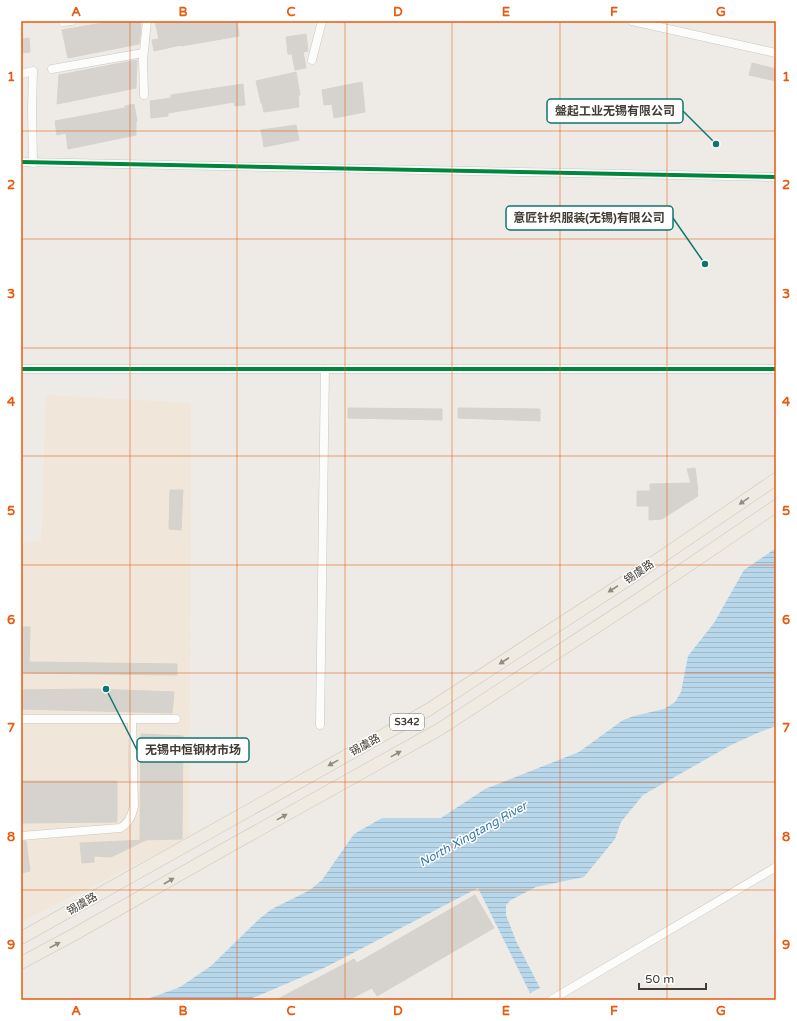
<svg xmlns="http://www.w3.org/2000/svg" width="797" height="1021" font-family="'Varela Round','Noto Sans SC',sans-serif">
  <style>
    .commercial { fill: #f0e6d9 }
    .water { fill: url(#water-rules) }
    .building { fill: #d6d2cd; stroke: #d6d2cc }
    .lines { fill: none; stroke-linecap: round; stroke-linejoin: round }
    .street-casing { stroke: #cac7c2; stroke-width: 9 }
    .primary-casing { stroke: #cfc6b5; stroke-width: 13 }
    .street { stroke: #fcfcfb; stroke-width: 8 }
    .primary { stroke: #efebe3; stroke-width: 12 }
    .cycleway-casing { stroke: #fff; stroke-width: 6 }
    .cycleway { stroke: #00873e; stroke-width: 4 }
    .oneway { fill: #908b83 }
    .grid { fill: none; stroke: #e8590c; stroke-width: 1; stroke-opacity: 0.55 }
    .labels { text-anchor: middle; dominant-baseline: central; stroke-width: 3; stroke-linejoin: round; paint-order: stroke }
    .shield { fill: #fff; stroke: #7b7671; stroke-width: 1 }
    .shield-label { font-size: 10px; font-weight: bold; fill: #423c34 }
    .street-label { font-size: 11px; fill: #423c34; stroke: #fff }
    .water-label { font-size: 12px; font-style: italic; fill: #357aa6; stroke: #fff }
    .leader { fill: none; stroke: #0f766e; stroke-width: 1.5 }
    .callout-dot { fill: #0f766e; stroke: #fff; stroke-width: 1.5 }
    .callout { fill: #fff; stroke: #0f766e; stroke-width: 1.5 }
    .callout-label { font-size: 12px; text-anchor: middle; font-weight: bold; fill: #423c34 }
    .neatline { fill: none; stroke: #e8590c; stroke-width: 1.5 }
    .grid-label { font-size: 13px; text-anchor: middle; font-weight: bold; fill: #e8590c }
  </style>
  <defs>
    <pattern id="water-rules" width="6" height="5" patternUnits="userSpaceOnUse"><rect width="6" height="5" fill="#b9d7ea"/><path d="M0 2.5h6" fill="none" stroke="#a0b9c9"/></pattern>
  </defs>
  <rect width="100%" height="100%" fill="#eeebe6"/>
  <path class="commercial" d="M46 395 191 403 190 837 21 922V542L41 541Z"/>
  <path class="water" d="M776 548V726L760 732 731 745 643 795 621 822 615 839 584 877 536 887 511 900 506 905V915L516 941 540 988 530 993 478 888 326 967 248 1000H137L150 998 180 987 211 966 259 919 272 909 310 890 322 880 354 834 382 818H441L485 789 579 752 623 720 634 716 664 709 675 702 681 692 688 656 714 623 744 570Z"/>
  <g class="building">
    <path d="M114 21H140L141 27 139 44 68 58 62 30Z"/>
    <path d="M155 21H237L239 36 181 46V45L154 51 152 40 159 39Z"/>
    <path d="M306 34 308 51 303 52 306 68 295 70 292 54H288L286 37Z"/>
    <path d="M29 38 30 52 21 53V39Z"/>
    <path d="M137 60 136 88 57 104 59 75Z"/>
    <path d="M752 63 776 69V81L749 75Z"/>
    <path d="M296 72 300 95H298L299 107 264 112 262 103H261L256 81Z"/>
    <path d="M362 82 365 112 334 118 332 104 324 105 322 90Z"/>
    <path d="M243 84 245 105 235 106 234 102 168 113V116L151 118 150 101 171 98V95Z"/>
    <path d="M134 104 137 121 136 122V135L68 149 66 133 57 135 55 121 125 108V106Z"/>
    <path d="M296 125 299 140 264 147 261 130Z"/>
    <path d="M348 408 442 409V420L348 418Z"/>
    <path d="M458 408 540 409V421L458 418Z"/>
    <path d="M695 468 698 491H697L698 496 662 519 649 520V506H637V491H650V484L691 483 687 469Z"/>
    <path d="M170 490H183L181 530 169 529Z"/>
    <path d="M21 627H30L29 662 177 664V675L21 673Z"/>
    <path d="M91 689 174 692 172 713 21 709V690Z"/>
    <path d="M141 734 183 736 182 839 140 840Z"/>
    <path d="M21 781H117V822L21 823Z"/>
    <path d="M146 840 111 857 94 856V862L82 863 80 843Z"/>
    <path d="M21 841H26L30 871 21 873Z"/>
    <path d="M475 895 494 928 377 996 372 988 348 1000H276L354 959 357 963Z"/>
  </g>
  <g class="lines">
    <g class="street-casing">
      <g id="street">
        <path d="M632 21 776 53"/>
        <path d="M63 22 72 21"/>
        <path d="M312 60 322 21"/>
        <path d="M52 69 143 53"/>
        <path d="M21 74 33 71 32 110 33 163"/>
        <path d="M144 95 143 60 147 21"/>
        <path d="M21 162 776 177"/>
        <path d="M21 369H776"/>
        <path d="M21 719H176"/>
        <path d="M320 725 325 369"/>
        <path d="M21 836 120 828C129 824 132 815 134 806L132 719"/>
        <path d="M551 1000 776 867"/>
      </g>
    </g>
    <g class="primary-casing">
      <g id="primary">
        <path d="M21 938 428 710 629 579 776 479"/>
        <path d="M21 963 75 934 221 851 440 729 642 597 776 506"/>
      </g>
    </g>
    <use href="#street" class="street"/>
    <use href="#primary" class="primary"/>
    <g class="cycleway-casing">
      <g id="cycleway">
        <path d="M21 162 776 177"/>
        <path d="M21 369H776"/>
      </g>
    </g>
    <use href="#cycleway" class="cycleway"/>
  </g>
  <defs><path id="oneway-solid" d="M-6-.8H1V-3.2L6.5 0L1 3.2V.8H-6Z"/></defs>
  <g class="oneway">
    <use href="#oneway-solid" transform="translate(744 501) rotate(146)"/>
    <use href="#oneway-solid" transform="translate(613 589) rotate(147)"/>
    <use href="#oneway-solid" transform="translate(504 661) rotate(147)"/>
    <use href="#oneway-solid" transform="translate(396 754) rotate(-29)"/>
    <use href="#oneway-solid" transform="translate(333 763) rotate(151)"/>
    <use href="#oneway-solid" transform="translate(282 817) rotate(-29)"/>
    <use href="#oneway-solid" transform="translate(169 881) rotate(-30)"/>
    <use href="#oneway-solid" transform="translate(55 945) rotate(-28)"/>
  </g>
  <path class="grid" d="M130 21V1000M237 21V1000M345 21V1000M452 21V1000M560 21V1000M667 21V1000M21 131H776M21 239H776M21 348H776M21 456H776M21 565H776M21 673H776M21 782H776M21 890H776"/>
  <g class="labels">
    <rect class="shield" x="390" y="714" width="34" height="16" rx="3"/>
    <g class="shield-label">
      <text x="407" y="722">S342</text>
    </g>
    <g class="street-label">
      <text transform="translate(639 572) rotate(-34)">锡虞路</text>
      <text transform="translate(365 745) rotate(-29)">锡虞路</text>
      <text transform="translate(82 904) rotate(-30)">锡虞路</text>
    </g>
    <g class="water-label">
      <text transform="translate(473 834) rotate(-29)">North Xingtang River</text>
    </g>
  </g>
  <path class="leader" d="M716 144L683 111M705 264L673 218M106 689L137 750"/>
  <g class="callout-dot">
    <circle cx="716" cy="144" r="4"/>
    <circle cx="705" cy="264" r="4"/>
    <circle cx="106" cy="689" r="4"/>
  </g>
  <g class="callout">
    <rect x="547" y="99" width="136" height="24" rx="4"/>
    <rect x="506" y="206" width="167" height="24" rx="4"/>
    <rect x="137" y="738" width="112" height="24" rx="4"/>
  </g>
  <g class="callout-label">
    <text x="615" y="115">盤起工业无锡有限公司</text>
    <text x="589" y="222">意匠针织服装(无锡)有限公司</text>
    <text x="193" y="754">无锡中恒钢材市场</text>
  </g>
  <rect width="797" height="1021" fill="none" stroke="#ffffff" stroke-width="44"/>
  <path d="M639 983v6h67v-6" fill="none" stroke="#423c34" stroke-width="2"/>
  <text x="645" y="983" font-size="12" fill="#423c34" stroke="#ffffff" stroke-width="3" paint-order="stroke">50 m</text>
  <rect x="22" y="22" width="753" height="977" class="neatline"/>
  <g class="grid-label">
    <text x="76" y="16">A</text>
    <text x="183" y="16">B</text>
    <text x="291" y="16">C</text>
    <text x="398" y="16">D</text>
    <text x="506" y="16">E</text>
    <text x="614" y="16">F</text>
    <text x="721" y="16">G</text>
    <text x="11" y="81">1</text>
    <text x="786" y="81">1</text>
    <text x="11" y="189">2</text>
    <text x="786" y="189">2</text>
    <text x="11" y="298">3</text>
    <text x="786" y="298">3</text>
    <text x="11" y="406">4</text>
    <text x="786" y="406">4</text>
    <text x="11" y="515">5</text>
    <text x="786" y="515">5</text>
    <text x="11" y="624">6</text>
    <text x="786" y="624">6</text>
    <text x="11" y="732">7</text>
    <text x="786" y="732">7</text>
    <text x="11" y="841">8</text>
    <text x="786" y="841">8</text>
    <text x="11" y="949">9</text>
    <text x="786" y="949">9</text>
    <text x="76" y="1015">A</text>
    <text x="183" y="1015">B</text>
    <text x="291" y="1015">C</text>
    <text x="398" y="1015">D</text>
    <text x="506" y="1015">E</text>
    <text x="614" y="1015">F</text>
    <text x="721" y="1015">G</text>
  </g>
</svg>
